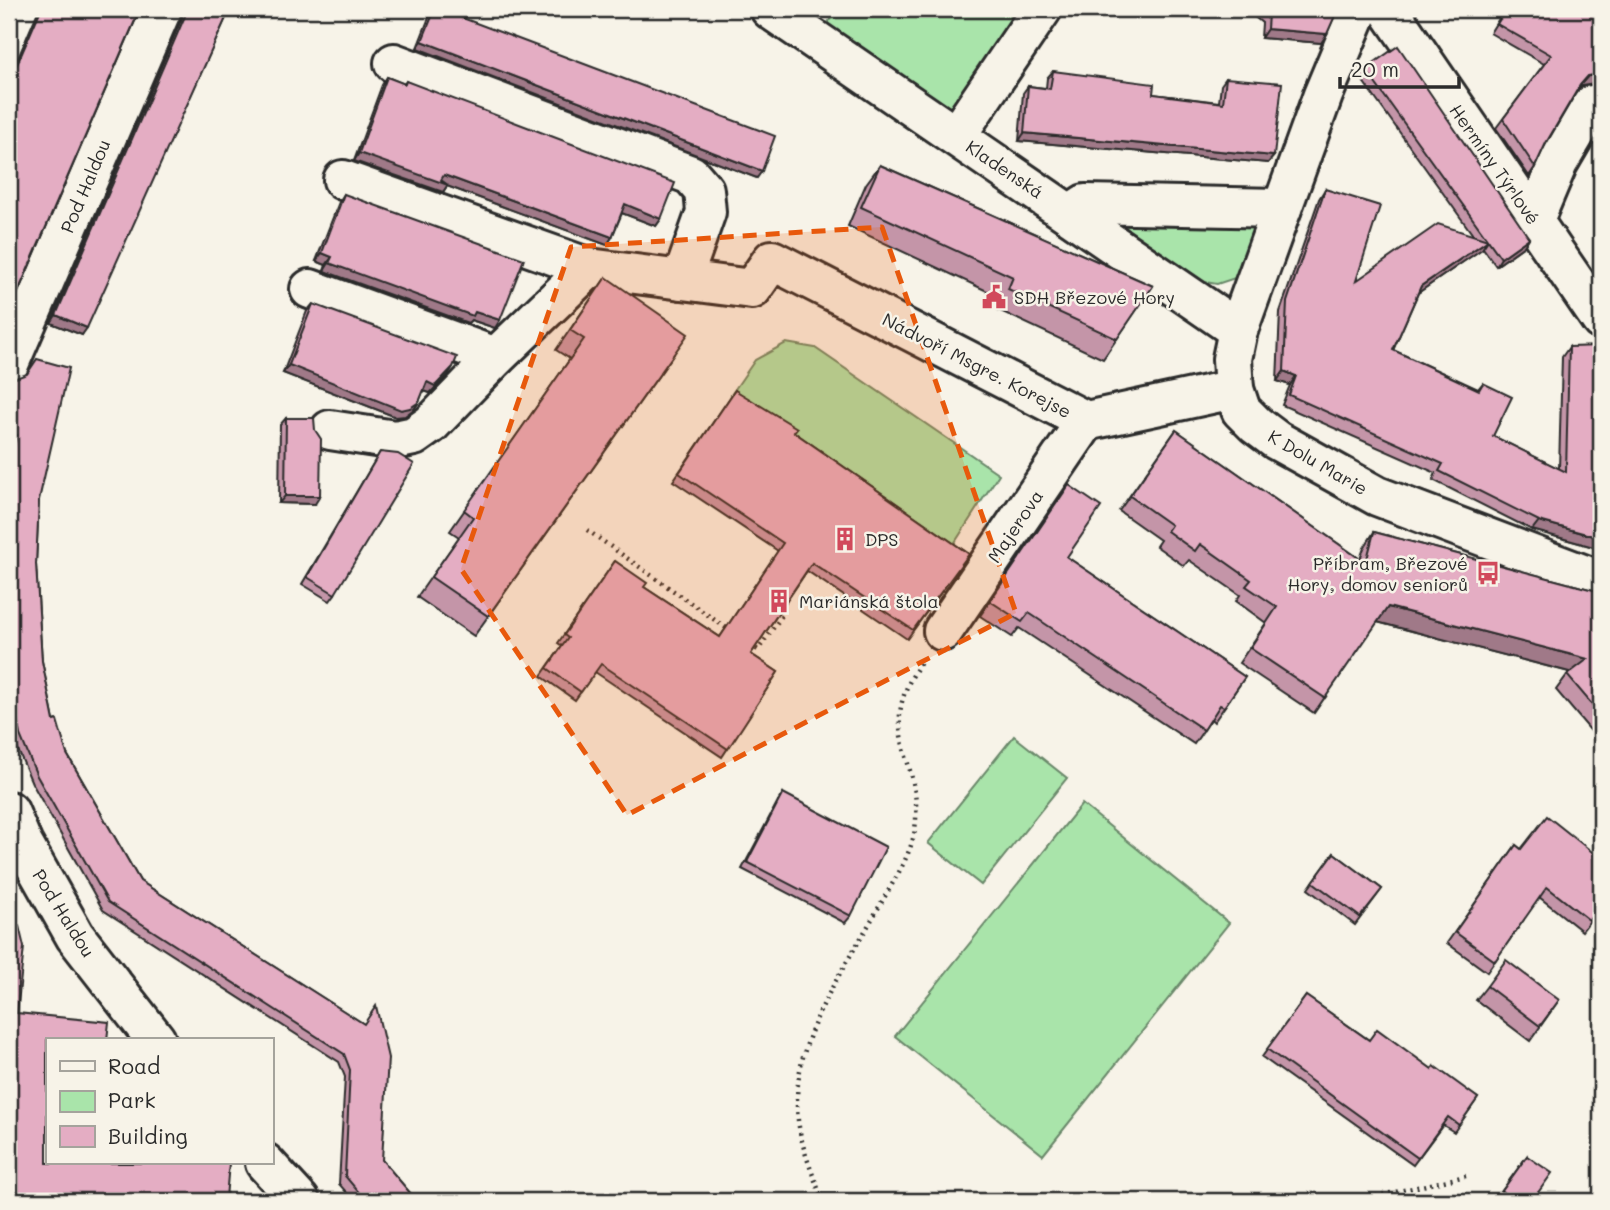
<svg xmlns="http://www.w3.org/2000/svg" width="1610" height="1210" font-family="Mali,sans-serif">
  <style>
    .green { fill: #a9e4aa; stroke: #6a886a; stroke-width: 2 }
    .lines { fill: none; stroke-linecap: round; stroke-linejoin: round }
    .minor-casing { stroke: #2b2b2b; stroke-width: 44 }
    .path { stroke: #2b2b2b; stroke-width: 4.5; stroke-dasharray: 2 5; stroke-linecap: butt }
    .minor { stroke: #f7f3e8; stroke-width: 38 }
    .wall { fill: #c495a8; stroke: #2b2b2b; stroke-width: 2 }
    .shaded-wall { fill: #a07988; stroke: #2b2b2b; stroke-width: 2 }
    .building { fill: #e4adc3; stroke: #2b2b2b; stroke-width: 2 }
    .marked { fill: #e8590c; fill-opacity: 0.2; stroke: #e8590c; stroke-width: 5; stroke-dasharray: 14 9; stroke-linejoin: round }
    .labels { text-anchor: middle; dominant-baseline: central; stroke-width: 5; stroke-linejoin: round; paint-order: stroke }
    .street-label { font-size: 18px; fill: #2b2b2b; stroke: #f7f3e8 }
    .poi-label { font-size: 18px; fill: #2b2b2b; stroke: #f7f3e8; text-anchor: start }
  </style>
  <rect width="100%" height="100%" fill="#f7f3e8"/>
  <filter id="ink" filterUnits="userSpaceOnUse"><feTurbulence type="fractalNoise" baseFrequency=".0143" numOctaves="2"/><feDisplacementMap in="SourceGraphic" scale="14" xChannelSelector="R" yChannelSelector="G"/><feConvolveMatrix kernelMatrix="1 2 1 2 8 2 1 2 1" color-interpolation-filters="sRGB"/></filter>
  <g filter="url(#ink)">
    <g class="green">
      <path d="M838 9H1021L951 111 826 25Z"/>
      <path d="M1240 218 1256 227 1235 278 1217 284 1199 281 1108 220Z"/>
      <path d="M786 343 815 348 999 474 950 550 792 434 731 395 755 360Z"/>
      <path d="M1014 736 1067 778 981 885 928 843Z"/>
      <path d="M1082 804 1229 923 1043 1155 895 1036Z"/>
    </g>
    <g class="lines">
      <g class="minor-casing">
        <g id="minor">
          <path d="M770 9 1238 330"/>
          <path d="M1359 9 1323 95 1238 330 1232 359 1234 389 1241 410 1256 425 1276 440 1377 496 1601 581"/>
          <path d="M1388 9 1601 320"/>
          <path d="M394 63 691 175 704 190 706 212 682 280"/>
          <path d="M956 136 1042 9"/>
          <path d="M343 180 589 268"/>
          <path d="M1070 214 1085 204 1282 208"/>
          <path d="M1534 220 1558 163 1592 105"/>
          <path d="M310 289 496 357"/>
          <path d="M9 364 162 9"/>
          <path d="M330 430 395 440 414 436 431 424 496 357 589 268 752 289 772 260 1086 421 1234 389"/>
          <path d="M943 631 1086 421"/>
          <path d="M9 811 23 844 75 936 156 1040"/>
          <path d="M265 1163 300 1201"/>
        </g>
      </g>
      <g class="path">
        <path d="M587 530 729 630"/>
        <path d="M750 645 758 650 783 614 776 609"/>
        <path d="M823 1201C811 1170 797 1138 797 1104 796 1031 846 967 880 905 893 882 911 856 915 829 925 759 871 733 922 661"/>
        <path d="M1355 1201 1466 1176"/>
      </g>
      <use href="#minor" class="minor"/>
    </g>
    <g class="wall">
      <path d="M39 9H140L15 299 10 306H9V79Z"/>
      <path d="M183 9H230L82 335 51 323 182 18Z"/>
      <path d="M434 9 757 178 417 48 430 15Z"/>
      <path d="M1245 9H1338L1321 43 1261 38 1262 23Z"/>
      <path d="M1505 9H1601V78L1595 84 1582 86 1576 92 1546 143 1535 167 1529 176 1496 128 1544 64 1490 33Z"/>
      <path d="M1365 69 1529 238 1524 246 1496 266 1483 248 1418 293 1393 350 1478 389 1483 383 1493 436 1559 469 1562 357 1569 347 1601 549 1532 530 1433 480 1436 473 1282 405 1290 385 1277 381 1280 312 1319 199 1325 189 1356 281 1473 235 1360 77Z"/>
      <path d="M1053 71 1153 94 1219 102 1221 85 1226 78 1274 156 1268 163 1019 141 1023 93 1028 86 1046 88 1047 78Z"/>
      <path d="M387 77 404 84 406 81 661 219 656 226 622 213 612 237 607 245 447 186 443 192 354 161 382 85Z"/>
      <path d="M880 165 1153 286 1103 359 994 308 1000 297 848 226 866 184Z"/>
      <path d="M344 194 495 328 471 320 468 323 324 271 326 265 316 261 339 202Z"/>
      <path d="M606 277 674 354 474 636 417 597 459 537 450 531 570 359 556 350Z"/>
      <path d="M313 304 448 375 430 393 423 391 419 402 414 409 405 416 396 417 283 373 307 311Z"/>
      <path d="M9 376 16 378 39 500 36 564 42 661 54 721 67 754 140 881 364 1024 382 1160 417 1201H354L339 1184 345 1077 339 1062 103 910 32 783 15 743 9 709V454L11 443 9 442Z"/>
      <path d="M735 390 794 432 969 554 907 639 807 571 751 654 778 672 722 757 595 672 575 700 541 676 562 646 558 643 615 561 644 587 720 637 778 551 673 481Z"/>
      <path d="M286 418 315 504 279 503 280 425Z"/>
      <path d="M1176 430 1360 559 1364 548 1374 532 1601 592V743L1556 690 1567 675 1570 672 1377 622 1314 713 1239 663 1266 623 1236 601 1240 595 1189 560 1184 566 1156 546 1160 540 1119 511Z"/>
      <path d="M380 452 335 594 330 601 302 584Z"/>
      <path d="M1069 485 1067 557 1245 677 1214 722 1211 719 1194 744 1019 628 1012 637 980 616Z"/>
      <path d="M783 793 851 916 845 923 742 869 778 801Z"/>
      <path d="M1516 845 1521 849 1601 859V906L1582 931 1539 897 1487 972 1447 943Z"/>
      <path d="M1334 853 1382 889 1355 925 1308 889Z"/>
      <path d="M1487 986 1559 1000 1530 1041 1476 1000Z"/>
      <path d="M1306 996 1369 1040 1432 1069 1478 1098 1454 1132 1443 1125 1413 1165 1262 1057Z"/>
      <path d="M1527 1156 1532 1201H1500L1496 1199Z"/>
    </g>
    <g class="shaded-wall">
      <path d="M1267 29 1327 34 1321 43 1261 38Z"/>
      <path d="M422 41 762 171 757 178 417 48Z"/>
      <path d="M1601 74V78L1595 84 1582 86 1573 94 1580 85 1588 76Z"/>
      <path d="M1024 133 1274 156 1268 163 1019 141Z"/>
      <path d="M359 153 444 175 612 237 607 245 447 186 443 192 354 161Z"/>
      <path d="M625 204 661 219 656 226 619 212Z"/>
      <path d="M1529 238 1524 246 1496 266 1501 258Z"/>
      <path d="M1488 240 1482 249 1415 295 1421 286Z"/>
      <path d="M322 253 332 257 326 265 316 261Z"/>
      <path d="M329 263 475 312 500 320 495 328 471 320 468 323 324 271Z"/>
      <path d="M9 296 15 299 10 306H9Z"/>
      <path d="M56 315 87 328 82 335 51 323Z"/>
      <path d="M289 365 419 402 414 409 405 416 396 417 283 373Z"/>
      <path d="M453 367 448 375 430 393 421 390 427 382Z"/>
      <path d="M1284 371 1296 376 1290 385 1277 381Z"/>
      <path d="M9 433 17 435 11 443 9 442Z"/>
      <path d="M285 496H320L315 504 279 503Z"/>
      <path d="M1539 521 1601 538V549L1532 530Z"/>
      <path d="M1388 607 1588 659 1577 674 1377 622Z"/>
    </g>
    <g class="building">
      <path d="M41 9H140L15 299 9 296V83Z"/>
      <path d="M188 9H230L87 328 56 315Z"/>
      <path d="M435 9H439L775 136 762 171 422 41Z"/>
      <path d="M1261 9H1338L1327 34 1267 29 1268 14Z"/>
      <path d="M1506 9H1601V74L1588 76 1580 85 1546 143 1535 167 1503 119 1551 55 1497 24Z"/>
      <path d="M1398 46 1529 238 1501 258 1365 69Z"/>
      <path d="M1053 71 1154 84 1153 94 1223 103 1226 78 1282 83 1274 156 1024 133 1028 86 1050 89Z"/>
      <path d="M387 77 405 84 406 81 675 183 661 219 625 204 612 237 444 175 441 180 448 185 359 153Z"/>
      <path d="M880 165 1153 286 1117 339 1008 289 1013 277 861 207Z"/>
      <path d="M1325 189 1380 206 1356 281 1438 224 1488 240 1421 286 1393 350 1479 390 1483 383 1512 397 1493 436 1566 472 1569 347 1601 346V538L1539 521 1439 471 1443 464 1289 395 1296 376 1284 371 1287 302Z"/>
      <path d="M344 194 524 259 500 320 475 312 473 316 329 263 332 257 322 253Z"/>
      <path d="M606 277 688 334 488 616 431 577 473 517 464 510 584 339 570 330Z"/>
      <path d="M313 304 457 357 453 367 435 386 427 382 419 402 410 408 401 410 289 365Z"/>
      <path d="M37 359 69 368 39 500 36 564 42 661 54 721 57 720 67 754 140 881 364 1024 376 1006 388 1058 382 1160 417 1201H366L345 1176 350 1070 344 1054 108 902 37 776 20 735 9 675V468L17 435 9 433V376L16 378 27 374Z"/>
      <path d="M735 390 797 428 794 432 969 554 913 630 812 563 751 654 778 672 728 749 601 664 581 692 547 668 568 638 564 635 615 561 647 583 644 587 720 637 783 543 679 473Z"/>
      <path d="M286 418H314L315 430 321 439 320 496H285Z"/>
      <path d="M1176 430 1366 563 1374 532 1601 592V715L1567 675 1588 659 1388 607 1325 698 1250 648 1277 607 1246 586 1251 580 1200 544 1195 551 1167 531 1171 525 1130 496Z"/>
      <path d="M380 452 398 454 414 464 335 594 307 577Z"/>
      <path d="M1069 485 1101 507 1067 557 1245 677 1224 707 1220 705 1204 730 1029 613 1022 622 990 601Z"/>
      <path d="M783 793 886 847 851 916 747 862Z"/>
      <path d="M1547 816 1601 859V904L1589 920 1547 887 1495 961 1455 932 1516 845 1521 849Z"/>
      <path d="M1334 853 1382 889 1360 917 1313 882Z"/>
      <path d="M9 924 19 926 24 947 17 1013 109 1022 107 1040H47V1163H229L226 1198 262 1201H9Z"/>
      <path d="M1506 960 1559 1000 1540 1026 1487 986Z"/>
      <path d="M1306 996 1369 1040 1377 1029 1432 1069 1434 1066 1478 1098 1459 1125 1448 1117 1418 1158 1267 1049Z"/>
      <path d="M1527 1156 1552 1173 1532 1201H1515L1502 1191Z"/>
    </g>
  </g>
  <path class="marked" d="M882 227 1016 613 627 815 461 569 571 247Z"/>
  <defs>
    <g id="civic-bare" transform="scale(1.89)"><path d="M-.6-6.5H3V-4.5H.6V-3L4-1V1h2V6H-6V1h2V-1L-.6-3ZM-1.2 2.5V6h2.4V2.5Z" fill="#d1495b" stroke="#f7f3e8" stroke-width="2.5" paint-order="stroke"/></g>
    <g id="building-bare" transform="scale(1.89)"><path d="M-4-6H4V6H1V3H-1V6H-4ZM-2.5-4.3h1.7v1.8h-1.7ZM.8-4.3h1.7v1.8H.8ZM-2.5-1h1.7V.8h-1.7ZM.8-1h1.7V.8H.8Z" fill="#d1495b" stroke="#f7f3e8" stroke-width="2.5" paint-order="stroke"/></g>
    <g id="bus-bare" transform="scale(1.89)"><path d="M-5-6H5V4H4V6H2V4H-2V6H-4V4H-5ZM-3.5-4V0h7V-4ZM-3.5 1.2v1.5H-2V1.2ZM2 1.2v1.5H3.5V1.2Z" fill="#d1495b" stroke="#f7f3e8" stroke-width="2.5" paint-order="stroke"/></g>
  </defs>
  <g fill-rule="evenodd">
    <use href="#civic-bare" x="994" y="297"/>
    <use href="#building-bare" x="845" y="539"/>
    <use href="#bus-bare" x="1488" y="573"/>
    <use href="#building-bare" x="779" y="601"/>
  </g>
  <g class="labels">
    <g class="street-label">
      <text transform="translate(1495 164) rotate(55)">Hermíny Týrlové</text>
      <text transform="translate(1005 169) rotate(34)">Kladenská</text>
      <text transform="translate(85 186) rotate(-67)">Pod Haldou</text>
      <text transform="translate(977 365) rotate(27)">Nádvoří Msgre. Korejse</text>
      <text transform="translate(1318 462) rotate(30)">K Dolu Marie</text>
      <text transform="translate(1015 526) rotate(-56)">Majerova</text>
      <text transform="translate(64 913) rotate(58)">Pod Haldou</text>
    </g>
    <g class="poi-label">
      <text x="1014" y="297">SDH Březové Hory</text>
      <text x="865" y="539">DPS</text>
      <text x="1468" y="563" text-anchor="end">Příbram, Březové<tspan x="1468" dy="21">Hory, domov seniorů</tspan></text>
      <text x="799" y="601">Mariánská štola</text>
    </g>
  </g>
  <rect width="1610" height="1210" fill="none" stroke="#f7f3e8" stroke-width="35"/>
  <rect x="18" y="18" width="1575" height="1175" fill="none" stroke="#2b2b2b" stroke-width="2.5" filter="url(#ink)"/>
  <rect x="46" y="1038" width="228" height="126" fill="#f7f3e8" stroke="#a5a39c" stroke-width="2"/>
  <rect x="60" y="1061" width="35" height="10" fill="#f7f3e8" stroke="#a5a39c" stroke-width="2"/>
  <text x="108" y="1074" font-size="21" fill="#2b2b2b">Road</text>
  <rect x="60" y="1091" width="35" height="21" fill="#a9e4aa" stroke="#a5a39c" stroke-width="2"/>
  <text x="108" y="1108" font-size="21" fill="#2b2b2b">Park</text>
  <rect x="60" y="1126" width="35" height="21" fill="#e4adc3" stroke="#a5a39c" stroke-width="2"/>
  <text x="108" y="1144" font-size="21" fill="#2b2b2b">Building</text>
  <path d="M1340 77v10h119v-10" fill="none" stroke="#2b2b2b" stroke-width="3.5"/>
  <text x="1351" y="77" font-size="21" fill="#2b2b2b" stroke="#f7f3e8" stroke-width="5" paint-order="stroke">20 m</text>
</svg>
